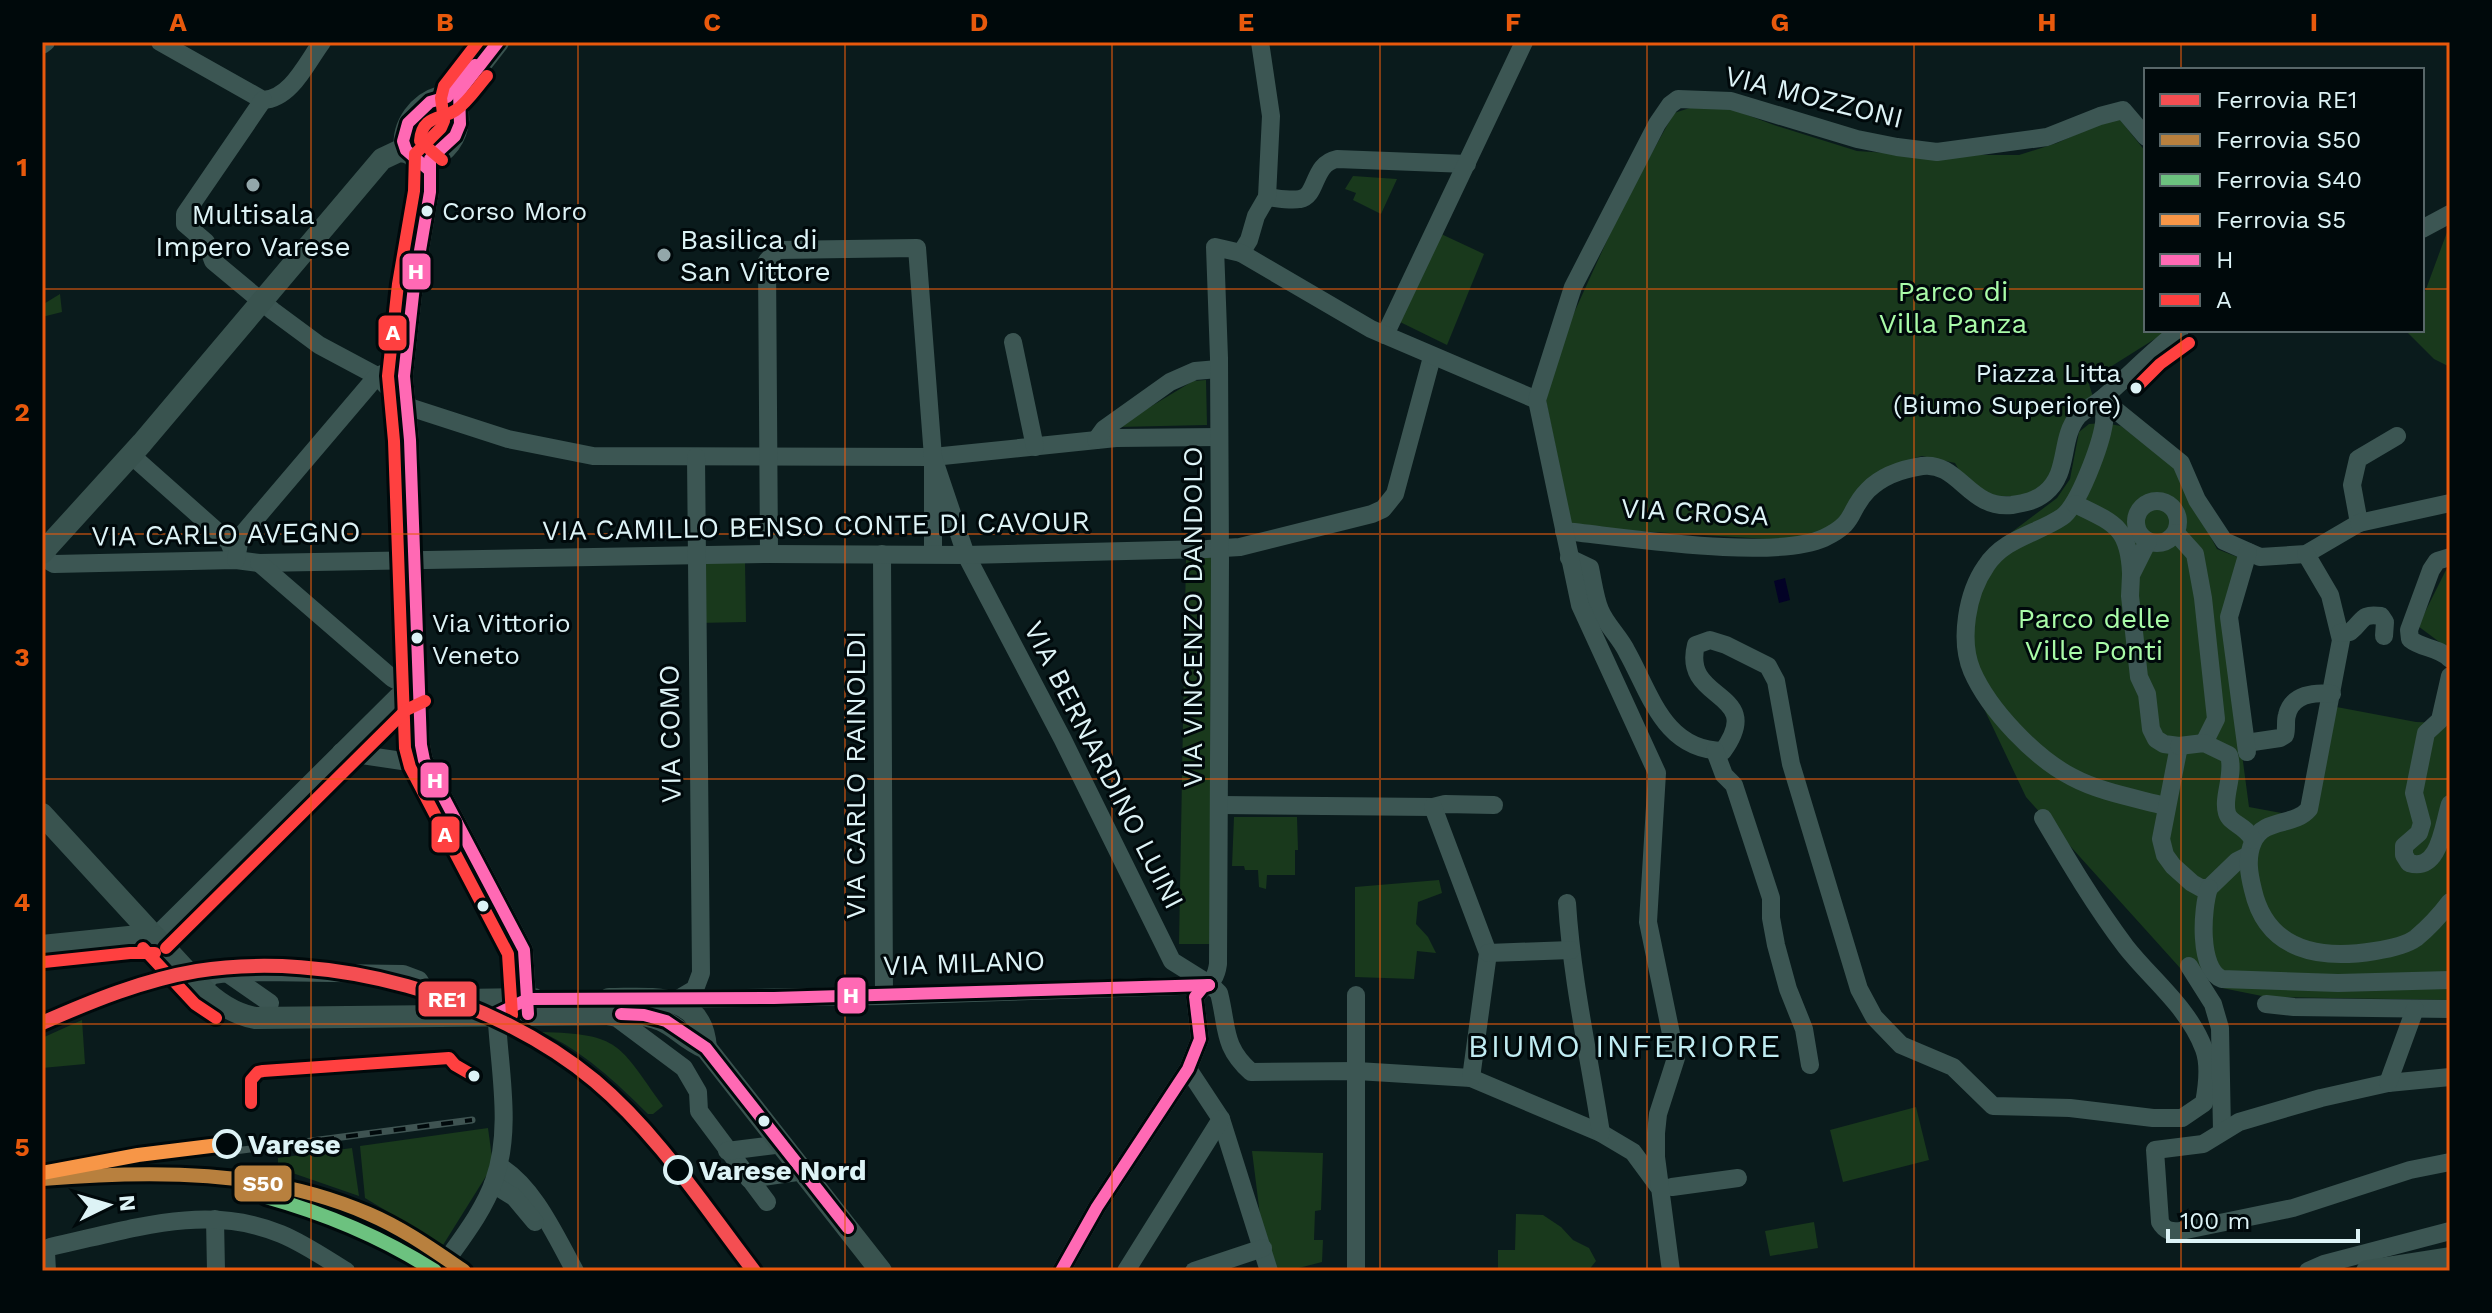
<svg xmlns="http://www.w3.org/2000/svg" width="2492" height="1313" font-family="'Work Sans',sans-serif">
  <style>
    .green { fill: #19391c }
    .water { fill: #030226 }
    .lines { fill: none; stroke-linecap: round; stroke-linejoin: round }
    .minor { stroke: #3c5653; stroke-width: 18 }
    .major { stroke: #39534f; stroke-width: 22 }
    .rail-casing { stroke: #3f5452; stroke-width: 7 }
    .rail { stroke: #00090b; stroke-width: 4; stroke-dasharray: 12; stroke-linecap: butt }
    .bus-1-casing { stroke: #00090b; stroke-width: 18 }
    .bus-2-casing { stroke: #00090b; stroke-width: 18 }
    .bus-1 { stroke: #ff69b4; stroke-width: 12 }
    .bus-2 { stroke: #ff4040; stroke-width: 12 }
    .rail-1-casing { stroke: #00090b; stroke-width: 20 }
    .rail-2-casing { stroke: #00090b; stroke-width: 20 }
    .rail-3-casing { stroke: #00090b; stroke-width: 20 }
    .rail-4-casing { stroke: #00090b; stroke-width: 20 }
    .rail-1 { stroke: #f44e52; stroke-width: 14 }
    .rail-2 { stroke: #b8803e; stroke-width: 14 }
    .rail-3 { stroke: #6cc27f; stroke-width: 14 }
    .rail-4 { stroke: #f79647; stroke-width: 14 }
    .grid { fill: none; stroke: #e8590c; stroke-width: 2; stroke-opacity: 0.55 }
    .poi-dot { fill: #93a7aa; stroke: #00090b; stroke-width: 3 }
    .bus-dot { fill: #ddf3f6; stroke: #00090b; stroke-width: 3 }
    .stop-dot { fill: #00090b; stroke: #ddf3f6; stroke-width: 4 }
    .labels { text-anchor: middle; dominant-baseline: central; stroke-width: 6; stroke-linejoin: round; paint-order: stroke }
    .bus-label { font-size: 26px; fill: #ddf3f6; stroke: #00090b; text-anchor: start }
    .street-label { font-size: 28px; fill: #ddf3f6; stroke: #00090b }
    .poi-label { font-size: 28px; fill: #ddf3f6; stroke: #00090b }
    .park-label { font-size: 28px; fill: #a9fca8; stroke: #00090b }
    .stop-label { font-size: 28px; font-weight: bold; fill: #ddf3f6; stroke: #00090b; text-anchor: start }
    .quarter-label { font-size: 32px; letter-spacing: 2px; fill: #c0ecf2; stroke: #00090b }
    .line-badge { stroke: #00090b; stroke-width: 3 }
    .badge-label { font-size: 22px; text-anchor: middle; font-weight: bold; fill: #fff }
    .neatline { fill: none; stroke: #e8590c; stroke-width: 3 }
    .grid-label { font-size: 26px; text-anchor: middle; font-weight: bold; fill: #e8590c }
  </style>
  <rect width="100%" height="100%" fill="#0a1b1c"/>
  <g class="green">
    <path d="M446 106C449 127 445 146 420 147L415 143C419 115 419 115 446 106Z"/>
    <path d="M1696 106 1726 107 1774 125 1857 151 1918 155H2019L2057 143 2117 116 2146 152V330H2169L2088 381 2095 403 2060 450 2044 488 2031 497 1973 495 1955 463 1922 456 1911 459 1875 477 1852 512 1816 537 1767 539 1572 527 1545 396 1558 348 1624 203 1674 113Z"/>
    <path d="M1353 176 1397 179 1381 214 1353 200 1356 193 1345 189Z"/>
    <path d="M2450 224V367L2434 359 2405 330H2422V300Z"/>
    <path d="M1439 233 1484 254 1447 345 1398 321Z"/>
    <path d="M60 294 62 312 42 317V305Z"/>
    <path d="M1206 380 1207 425 1117 427 1193 381Z"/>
    <path d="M2104 423 2121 426 2175 468 2217 549 2240 558 2224 618 2249 807 2303 817 2326 705 2416 722 2448 723 2450 717V1000L2267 997 2222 988 2200 971 2190 979 2026 797 1968 675V596L2000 541 2057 498 2070 479 2079 432 2089 424Z"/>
    <path d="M1186 558H1211L1210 944H1179Z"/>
    <path d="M745 562 746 622 697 623 696 563Z"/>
    <path d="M2450 562V650L2418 626Z"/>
    <path d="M1234 817H1297L1298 850H1295V875H1267L1266 889 1259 887 1258 870H1245L1244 866H1232Z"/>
    <path d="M1439 880 1442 893 1418 902 1416 924 1428 937 1436 953 1417 951 1414 979 1355 977V887Z"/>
    <path d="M82 1020 85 1064 42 1068V1038Z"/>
    <path d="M541 1032C621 1034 618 1044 663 1106L653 1114H648C617 1083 582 1050 541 1032Z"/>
    <path d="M1916 1107 1929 1160 1843 1182 1830 1130Z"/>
    <path d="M488 1128 493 1165 443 1245 365 1198 360 1146Z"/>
    <path d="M352 1148 359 1196 278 1168V1158Z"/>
    <path d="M1252 1151 1323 1153 1321 1210 1315 1211 1314 1240H1323L1322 1262 1287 1271H1276L1263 1239Z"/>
    <path d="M1516 1214 1543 1215 1561 1227 1573 1240 1589 1248 1596 1261 1588 1271H1498V1250H1515Z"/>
    <path d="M1814 1222 1818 1248 1770 1256 1765 1231Z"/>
  </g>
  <path class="water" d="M1785 578 1790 600 1779 603 1774 581Z"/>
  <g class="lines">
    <g class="minor">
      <path d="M160 42 263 100C291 99 307 62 322 42"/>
      <path d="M42 45 46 42"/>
      <path d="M263 100 185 214V224L206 242 213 261 273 311 319 345 377 376 406 406 508 439 593 456 933 457 1116 438 1219 437"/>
      <path d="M434 157 430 159V192L414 286 404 376 410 440 415 628 421 745 424 760 524 950 528 1012"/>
      <path d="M1267 197C1277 198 1290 201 1300 199 1318 196 1312 164 1337 159L1467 164"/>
      <path d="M2422 229 2450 214"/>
      <path d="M1241 253 1249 240 1256 216 1267 197 1271 116 1260 42"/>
      <path d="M1385 335 1524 42"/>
      <path d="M1013 342 1035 447"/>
      <path d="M2102 399C2103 406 2105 415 2104 423 2101 444 2079 505 2062 517 2037 534 2004 538 1986 566 1967 593 1959 640 1972 671 1989 710 2035 758 2072 777 2100 792 2135 798 2165 806"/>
      <path d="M2102 399 2181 463 2197 500 2224 541 2260 557 2306 554 2359 523 2352 485 2358 459 2397 436"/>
      <path d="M1096 440 1104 429 1170 382 1195 371 1218 369"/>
      <path d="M131 455 229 542 236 560"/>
      <path d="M933 457 966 555 1062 738 1172 961 1212 986 1219 993C1228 1028 1222 1046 1251 1072L1357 1071 1471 1078 1601 1133 1633 1152 1658 1186"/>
      <circle cx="2157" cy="522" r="21"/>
      <path d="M2075 504C2114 523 2129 527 2131 573"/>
      <path d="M2359 523 2450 503"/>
      <path d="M1564 531C1624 537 1773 561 1824 538 1858 522 1847 511 1868 490 1882 476 1902 469 1922 466 1959 461 1969 510 2012 505 2025 503 2035 501 2045 493 2070 473 2059 439 2078 416 2085 409 2095 405 2103 398 2129 376 2152 351 2180 330"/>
      <path d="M2176 533 2195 554 2203 598 2216 719 2204 743"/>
      <path d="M2148 541 2131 575 2130 596 2139 677 2147 694 2151 729 2156 739 2164 744 2179 746 2161 839 2165 855 2173 866 2192 883 2201 888H2209L2237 861 2249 855"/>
      <path d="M769 554 767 261 777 250 917 248 933 457V554"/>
      <path d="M882 554 884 996"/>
      <path d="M2306 554 2330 595 2341 640 2309 809C2294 827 2264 817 2253 842 2246 858 2249 874 2253 890 2267 952 2321 960 2375 951 2388 949 2405 946 2416 938 2428 928 2441 914 2450 902"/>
      <path d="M42 557 54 564 236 560 259 563 769 554 966 555 1207 549 1240 547 1372 514 1383 509 1395 494 1432 357"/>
      <path d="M2450 557 2437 561 2431 570 2409 630 2410 639C2422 649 2439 647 2450 659"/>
      <path d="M1569 558 1590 568C1593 582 1595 598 1600 610 1606 625 1620 637 1627 652 1651 695 1664 750 1723 751 1767 690 1681 703 1696 645L1710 640 1726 645 1768 666 1776 681 1791 764 1859 989 1874 1017 1901 1045 1953 1067 1993 1106 2070 1108 2153 1118H2182L2204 1103C2207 1087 2210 1065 2204 1049 2189 1008 2152 980 2126 947 2095 906 2069 862 2043 818"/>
      <path d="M236 560 240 537 377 376 387 372"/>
      <path d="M259 563 392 678 405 685 418 687"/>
      <path d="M2340 633 2350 632C2364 621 2360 613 2381 616L2385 622 2384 636"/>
      <path d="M2450 676 2440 720 2426 733 2414 793 2422 823 2419 833 2404 846V855L2409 863C2440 872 2443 826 2450 804"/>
      <path d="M2246 743 2280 738 2285 735C2287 728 2285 721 2287 715 2292 694 2315 692 2332 694"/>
      <path d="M2179 746 2204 743 2229 755C2235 775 2222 797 2227 813 2230 824 2246 825 2253 840"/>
      <path d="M1715 751 1724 775 1734 785 1771 898V918L1776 945 1788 989 1804 1029 1810 1065"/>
      <path d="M341 752 409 762 424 760"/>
      <path d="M2247 752 2229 617 2248 552"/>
      <path d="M1221 805 1433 807 1445 804 1494 805"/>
      <path d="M1433 807 1488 953 1471 1078"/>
      <path d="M2209 888C2202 909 2198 969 2222 979L2338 983 2450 980"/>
      <path d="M1567 903C1572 981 1589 1056 1601 1133"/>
      <path d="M155 937 397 697 418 687"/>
      <path d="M1488 953 1571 950"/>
      <path d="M2189 966 2213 1004 2220 1028 2222 1131"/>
      <path d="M229 974 262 972 403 974 419 980 426 991 435 993 440 1000"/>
      <path d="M200 986 213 975 227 973 270 1003"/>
      <path d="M668 999 884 996 1209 985"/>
      <path d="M678 999 695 989 701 973 696 457"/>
      <path d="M2266 1004 2294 1007 2450 1009"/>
      <path d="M607 1016 617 1018 684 1068 698 1092 699 1111 767 1202"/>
      <path d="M1188 1069 1221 1119 1269 1271"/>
      <path d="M2450 1077 2388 1083 2321 1098 2239 1122 2203 1144 2155 1150 2160 1222C2165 1231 2171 1232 2181 1231L2293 1208 2410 1170 2450 1162"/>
      <path d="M2388 1083 2415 1009"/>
      <path d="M727 1151 783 1144"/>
      <path d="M499 1166C534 1187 555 1235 575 1271"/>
      <path d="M749 1179 804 1171"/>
      <path d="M493 1184 514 1197 535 1222"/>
      <path d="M1672 1187 1738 1178"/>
      <path d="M215 1219 216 1271"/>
      <path d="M47 1271 46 1252 50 1247C126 1231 205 1202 281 1234 303 1243 325 1258 346 1271"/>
      <path d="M439 1271C458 1243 483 1213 494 1181 514 1125 497 1060 496 1002"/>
      <path d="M1061 1271 1097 1207 1188 1069 1200 1039 1195 997C1205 982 1215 986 1218 964L1220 560 1219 358 1215 247 1241 253 1371 329 1537 400"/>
      <path d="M1126 1271 1221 1119"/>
      <path d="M1194 1271 1263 1248"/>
      <path d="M1356 1271V995"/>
      <path d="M1671 1271 1656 1157V1133L1658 1114 1676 1058 1648 922 1657 773 1580 605 1537 400 1573 287 1657 124 1670 105 1678 99 1731 101 1857 139 1897 147 1937 152 2047 137 2100 116 2123 110 2146 137"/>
      <path d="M2308 1271 2324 1264 2450 1231"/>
    </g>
    <g class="major">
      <path d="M440 97 454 101C472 132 429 181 405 148 402 125 419 103 440 97Z"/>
      <path d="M458 109 456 101 459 92 498 42"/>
      <path d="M42 553 142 443 382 159 399 151 407 152"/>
      <path d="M42 814 200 986C215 1001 234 1014 255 1018L631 1014C674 1016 674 1034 706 1048L881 1271"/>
      <path d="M42 946 129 937H155"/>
      <path d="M609 999C652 999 702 991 706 1048"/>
      <path d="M461 1000 534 999"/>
      <path d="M2367 1271 2450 1258"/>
    </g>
    <g class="rail-casing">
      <path id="rail" d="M227 1152 472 1120"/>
    </g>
    <use href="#rail" class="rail"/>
    <g class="bus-1-casing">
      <g id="bus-1">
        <path d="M498 42 459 92 460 124 455 136 430 159V192L414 286 404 376 410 440 421 745 424 760 524 950 528 1014"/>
        <path d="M429 170 406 150 403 141 408 123 430 102 447 97 475 65"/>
        <path d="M497 1014 528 999 774 998 1209 985"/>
        <path d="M621 1014 644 1015 666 1021 706 1048 848 1228"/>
        <path d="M1061 1271 1097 1207 1188 1069 1200 1039 1195 997 1203 987 1209 985"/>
      </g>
    </g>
    <g class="bus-2-casing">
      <g id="bus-2">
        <path d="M478 42 444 86 441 98 444 121 441 128 415 154 414 191 398 284 388 376 394 441 405 748 410 767 508 954 512 1015"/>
        <path d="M442 160 420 141C422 114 442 120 456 110 468 102 478 86 487 76"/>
        <path d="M2136 388 2160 364 2189 343"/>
        <path d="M143 948 195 1004 216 1018"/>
        <path d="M166 948 406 710 425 701"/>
        <path d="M44 962 130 953H155"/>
        <path d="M251 1103V1080L258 1072 263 1071 449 1058 455 1065 474 1076"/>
      </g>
    </g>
    <use href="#bus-1" class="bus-1"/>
    <use href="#bus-2" class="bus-2"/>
    <g class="rail-1-casing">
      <path id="rail-1" d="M42 1023C92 1001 143 980 197 971 330 950 491 995 595 1081 658 1134 704 1206 754 1271"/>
    </g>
    <g class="rail-2-casing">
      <path id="rail-2" d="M42 1179C152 1170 266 1169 369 1214 404 1229 433 1250 464 1271"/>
    </g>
    <g class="rail-3-casing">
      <path id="rail-3" d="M266 1197C327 1214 382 1237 435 1271"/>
    </g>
    <g class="rail-4-casing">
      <path id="rail-4" d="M42 1173 138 1155 227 1144"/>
    </g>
    <use href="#rail-1" class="rail-1"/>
    <use href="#rail-2" class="rail-2"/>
    <use href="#rail-3" class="rail-3"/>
    <use href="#rail-4" class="rail-4"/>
  </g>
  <path class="grid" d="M311 42V1271M578 42V1271M845 42V1271M1112 42V1271M1380 42V1271M1647 42V1271M1914 42V1271M2181 42V70M42 289H2146M2422 289H2450M2181 330V1271M42 534H2450M42 779H2450M42 1024H2450"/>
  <g class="poi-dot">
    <circle cx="253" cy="185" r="8"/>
    <circle cx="664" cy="255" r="8"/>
  </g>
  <g class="bus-dot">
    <circle cx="427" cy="211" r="7"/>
    <circle cx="2136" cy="388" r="7"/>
    <circle cx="417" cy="638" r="7"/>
    <circle cx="483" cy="906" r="7"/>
    <circle cx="474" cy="1076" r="7"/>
    <circle cx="764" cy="1121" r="7"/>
  </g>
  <g class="stop-dot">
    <circle cx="227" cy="1144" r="13"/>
    <circle cx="678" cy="1170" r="13"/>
  </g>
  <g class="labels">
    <g class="bus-label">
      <text x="442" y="211">Corso Moro</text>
      <text x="2121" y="373" text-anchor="end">Piazza Litta<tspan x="2121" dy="32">(Biumo Superiore)</tspan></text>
      <text x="432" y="623">Via Vittorio<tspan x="432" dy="32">Veneto</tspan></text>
    </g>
    <g class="street-label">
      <text transform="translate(1814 97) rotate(14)">VIA MOZZONI</text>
      <text transform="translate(1695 512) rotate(3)">VIA CROSA</text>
      <text transform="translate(816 526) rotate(-1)">VIA CAMILLO BENSO CONTE DI CAVOUR</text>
      <text transform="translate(226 534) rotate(-1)">VIA CARLO AVEGNO</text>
      <text transform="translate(1192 617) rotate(-90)">VIA VINCENZO DANDOLO</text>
      <text transform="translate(670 734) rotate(-91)">VIA COMO</text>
      <text transform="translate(1104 765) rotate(63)">VIA BERNARDINO LUINI</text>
      <text transform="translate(855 775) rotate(-90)">VIA CARLO RAINOLDI</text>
      <text transform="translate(964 963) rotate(-2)">VIA MILANO</text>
    </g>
    <g class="poi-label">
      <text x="253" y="214">Multisala<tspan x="253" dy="32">Impero Varese</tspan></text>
      <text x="680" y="239" text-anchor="start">Basilica di<tspan x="680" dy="32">San Vittore</tspan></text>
    </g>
    <g class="park-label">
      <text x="1953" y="291">Parco di<tspan x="1953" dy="32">Villa Panza</tspan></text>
      <text x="2094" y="618">Parco delle<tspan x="2094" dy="32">Ville Ponti</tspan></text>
    </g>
    <g class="stop-label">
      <text x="248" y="1144">Varese</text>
      <text x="699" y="1170">Varese Nord</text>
    </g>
    <g class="quarter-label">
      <text x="1625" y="1046">BIUMO INFERIORE</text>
    </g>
  </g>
  <g class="line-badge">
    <rect x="401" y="252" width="31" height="39" rx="8" fill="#ff69b4"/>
    <rect x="377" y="314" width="31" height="38" rx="8" fill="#ff4040"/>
    <rect x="419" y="761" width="31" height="38" rx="8" fill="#ff69b4"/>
    <rect x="430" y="815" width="31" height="39" rx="8" fill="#ff4040"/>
    <rect x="836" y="976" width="31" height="39" rx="8" fill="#ff69b4"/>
    <rect x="417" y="980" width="61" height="38" rx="8" fill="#f44e52"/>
    <rect x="233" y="1164" width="60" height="39" rx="8" fill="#b8803e"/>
  </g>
  <g class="badge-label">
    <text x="416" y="279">H</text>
    <text x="393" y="340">A</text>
    <text x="435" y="788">H</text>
    <text x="445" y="842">A</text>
    <text x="851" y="1003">H</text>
    <text x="447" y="1007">RE1</text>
    <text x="263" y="1191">S50</text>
  </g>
  <rect width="2492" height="1313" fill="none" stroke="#00090b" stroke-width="88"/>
  <rect x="2144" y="68" width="280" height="264" fill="#00090b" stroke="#586769" stroke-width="2"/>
  <rect x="2160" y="94" width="40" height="12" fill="#f44e52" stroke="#586769" stroke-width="2"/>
  <text x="2216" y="108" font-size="24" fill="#ddf3f6">Ferrovia RE1</text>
  <rect x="2160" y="134" width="40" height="12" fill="#b8803e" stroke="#586769" stroke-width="2"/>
  <text x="2216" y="148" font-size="24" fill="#ddf3f6">Ferrovia S50</text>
  <rect x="2160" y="174" width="40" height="12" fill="#6cc27f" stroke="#586769" stroke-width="2"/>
  <text x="2216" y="188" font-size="24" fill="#ddf3f6">Ferrovia S40</text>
  <rect x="2160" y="214" width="40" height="12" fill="#f79647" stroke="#586769" stroke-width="2"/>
  <text x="2216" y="228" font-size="24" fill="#ddf3f6">Ferrovia S5</text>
  <rect x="2160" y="254" width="40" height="12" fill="#ff69b4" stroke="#586769" stroke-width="2"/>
  <text x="2216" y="268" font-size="24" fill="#ddf3f6">H</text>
  <rect x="2160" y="294" width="40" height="12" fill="#ff4040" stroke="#586769" stroke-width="2"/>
  <text x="2216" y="308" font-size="24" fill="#ddf3f6">A</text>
  <g transform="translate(108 1205) rotate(85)" stroke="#00090b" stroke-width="6" paint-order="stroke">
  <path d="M0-6L14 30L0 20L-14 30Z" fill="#ddf3f6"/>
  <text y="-12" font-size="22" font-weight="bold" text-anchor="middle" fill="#ddf3f6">N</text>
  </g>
  <path d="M2168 1229v12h190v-12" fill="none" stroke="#ddf3f6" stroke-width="4"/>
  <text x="2180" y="1229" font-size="24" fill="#ddf3f6" stroke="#00090b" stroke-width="6" paint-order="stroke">100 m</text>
  <rect x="44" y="44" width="2404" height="1225" class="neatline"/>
  <g class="grid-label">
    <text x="178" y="31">A</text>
    <text x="445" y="31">B</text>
    <text x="712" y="31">C</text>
    <text x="979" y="31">D</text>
    <text x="1246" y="31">E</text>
    <text x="1513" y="31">F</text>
    <text x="1780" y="31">G</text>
    <text x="2047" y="31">H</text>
    <text x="2314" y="31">I</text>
    <text x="22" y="176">1</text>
    <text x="22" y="421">2</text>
    <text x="22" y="666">3</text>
    <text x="22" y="911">4</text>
    <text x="22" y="1156">5</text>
  </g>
</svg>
